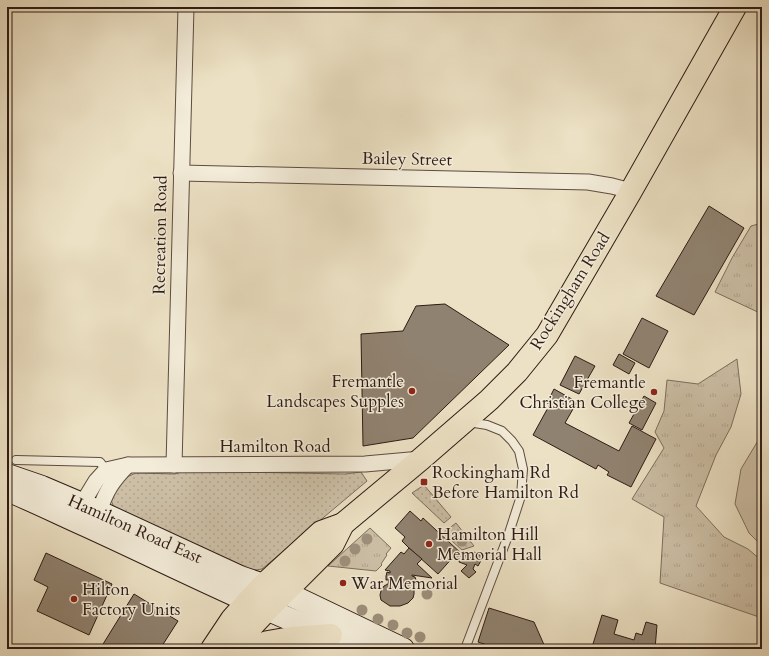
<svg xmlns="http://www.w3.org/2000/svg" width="769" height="656" font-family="Cardo,serif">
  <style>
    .grass { fill: url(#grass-tufts); stroke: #7c6d5d }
    .park { fill: url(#park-dots); stroke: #7c6d5d }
    .pitch { fill: #ccbfa6; stroke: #7c6d5d }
    .building { fill: #908270; stroke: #2d1b14 }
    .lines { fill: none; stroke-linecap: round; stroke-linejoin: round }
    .service-casing { stroke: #5d4c40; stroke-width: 10 }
    .minor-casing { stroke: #5d4c40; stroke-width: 17 }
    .secondary-casing { stroke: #2d1b14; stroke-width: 24 }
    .primary-casing { stroke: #2d1b14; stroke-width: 24 }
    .service { stroke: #f3ecd9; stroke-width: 8 }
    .minor { stroke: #f3ecd9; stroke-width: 15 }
    .secondary { stroke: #f3ecd9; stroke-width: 22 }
    .primary { stroke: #ece1c4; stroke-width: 22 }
    .tree { fill: #9d8f7b }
    .poi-dot { fill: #8f2418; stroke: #f3ecd9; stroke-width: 1.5 }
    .labels { text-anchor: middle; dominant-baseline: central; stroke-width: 3; stroke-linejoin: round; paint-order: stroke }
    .street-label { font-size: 17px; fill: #2d1b14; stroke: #f3ecd9 }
    .poi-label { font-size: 17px; fill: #2d1b14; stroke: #f3ecd9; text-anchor: start }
  </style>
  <defs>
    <pattern id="grass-tufts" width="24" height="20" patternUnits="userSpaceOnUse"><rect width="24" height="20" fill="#ccbfa6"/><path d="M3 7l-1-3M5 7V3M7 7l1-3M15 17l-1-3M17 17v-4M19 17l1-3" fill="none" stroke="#b0a48e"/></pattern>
    <pattern id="park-dots" width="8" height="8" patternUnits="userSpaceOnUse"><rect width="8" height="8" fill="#ccbfa6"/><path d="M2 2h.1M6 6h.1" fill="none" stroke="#b0a48e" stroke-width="1.8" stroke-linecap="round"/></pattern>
  </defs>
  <rect width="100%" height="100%" fill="#ece1c4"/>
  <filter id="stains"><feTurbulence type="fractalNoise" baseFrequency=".005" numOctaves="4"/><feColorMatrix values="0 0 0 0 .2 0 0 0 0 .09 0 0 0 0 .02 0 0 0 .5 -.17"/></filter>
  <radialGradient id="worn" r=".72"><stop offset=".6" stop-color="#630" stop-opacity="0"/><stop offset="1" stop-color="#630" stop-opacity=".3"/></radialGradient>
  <g class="grass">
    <path d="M762 223V314L715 292 732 258 751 226Z"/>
    <path d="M737 359 741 394 731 427 716 455 696 506 724 537 748 549 762 561V618L660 583 664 517 632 499 664 448 655 432 664 411 667 380 698 384Z"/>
    <path d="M370 528 391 548 386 554 387 555 381 564 382 565 376 571 328 566Z"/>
  </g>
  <g class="park">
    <path d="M183 471 345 474 361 472 367 481 262 569 250 571 114 508 110 497 122 479 136 473 175 474Z"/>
    <path d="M424 485 451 517 444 523 412 493Z"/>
    <path d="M456 523 474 546 462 550 443 533Z"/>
  </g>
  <path class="pitch" d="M762 434V546L749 533 735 504 741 469Z"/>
  <g class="building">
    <path d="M709 206 744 228 694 315 656 296Z"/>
    <path d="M445 304 509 345 413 438 363 446 361 334 403 331 416 306Z"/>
    <path d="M642 318 668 331 649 368 623 354Z"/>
    <path d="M619 354 635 363 629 374 613 365Z"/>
    <path d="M575 356 595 366 579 394 560 385Z"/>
    <path d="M554 389 577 402 565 423 619 451 632 426 656 439 631 487 607 475 609 472 598 465 596 469 533 435 550 404 547 403Z"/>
    <path d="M644 396 656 403 642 430 629 423Z"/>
    <path d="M410 511 421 521 423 518 462 554 471 558 474 552 483 557 478 566 475 564 473 569 476 572 469 578 461 571 467 565 459 562V560L454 556 438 574 409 548 402 541 405 537 395 528Z"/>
    <path d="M409 548 422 559 417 564 432 578 412 575V576L415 577 416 580V584H412L414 588V594L413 598 408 603 400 606H390L381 600 380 595 381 591 384 586 388 584 389 580H386V576L387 572 390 573V571L385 570 401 552 404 554Z"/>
    <path d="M46 553 112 584 89 635 37 611 48 587 34 580Z"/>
    <path d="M134 594 178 621 160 649H100Z"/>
    <path d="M489 608 534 622 545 647 550 645 552 649H499L478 642Z"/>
    <path d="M602 615 618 620 614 634 634 640 636 633 642 635 646 622 657 625 655 649H605V648L593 644Z"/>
  </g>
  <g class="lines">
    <g class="service-casing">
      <g id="service">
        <path d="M16 460 100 462 106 470"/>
        <path d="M465 649 508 536 521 496 523 469 519 451 512 441 502 431 487 425 468 422"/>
      </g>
    </g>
    <g class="minor-casing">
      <g id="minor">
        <path d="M181 173 588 182 612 186 631 191"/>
        <path d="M174 465 186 7"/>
        <path d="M82 504 96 481 106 470 128 465 365 464 421 459"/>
        <path d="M99 512C106 491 112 481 128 465"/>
      </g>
    </g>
    <g class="secondary-casing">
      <g id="secondary">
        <path d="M7 475 42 487 82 504 240 577 284 592 403 649"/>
        <path d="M7 490C34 501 60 514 87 526 179 568 272 616 367 649"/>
      </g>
    </g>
    <g class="primary-casing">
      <g id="primary">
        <path d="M212 649 232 619 248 601 263 585 321 532 343 524 421 459 489 400 517 372 547 335 631 191 735 7"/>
        <path d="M234 649 253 625 268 609 333 544 343 524"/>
        <path d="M247 649 268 642 291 638 331 635"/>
      </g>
    </g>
    <use href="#service" class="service"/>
    <use href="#minor" class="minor"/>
    <use href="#secondary" class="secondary"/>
    <use href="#primary" class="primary"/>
  </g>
  <g class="tree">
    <circle cx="367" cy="539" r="5.5"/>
    <circle cx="462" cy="541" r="5.5"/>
    <circle cx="355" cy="549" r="5.5"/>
    <circle cx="345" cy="561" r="5.5"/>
    <circle cx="427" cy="594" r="5.5"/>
    <circle cx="362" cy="610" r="5.5"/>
    <circle cx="378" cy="619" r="5.5"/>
    <circle cx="393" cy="625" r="5.5"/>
    <circle cx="407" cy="633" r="5.5"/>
    <circle cx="420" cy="637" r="5.5"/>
  </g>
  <g class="poi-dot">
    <circle cx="412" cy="391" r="4"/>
    <circle cx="654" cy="392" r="4"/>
    <rect x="420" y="478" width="8" height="8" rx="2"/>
    <circle cx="429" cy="544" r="4"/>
    <circle cx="343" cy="583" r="4"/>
    <circle cx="74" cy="599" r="4"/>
  </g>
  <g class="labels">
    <g class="street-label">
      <text transform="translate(407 159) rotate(1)">Bailey Street</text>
      <text transform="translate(160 235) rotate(-89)">Recreation Road</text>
      <text transform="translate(570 291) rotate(-58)">Rockingham Road</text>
      <text x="275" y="446">Hamilton Road</text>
      <text transform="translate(135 529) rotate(24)">Hamilton Road East</text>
    </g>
    <g class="poi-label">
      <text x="404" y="381" text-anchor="end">Fremantle<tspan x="404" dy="20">Landscapes Supples</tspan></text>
      <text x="646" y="382" text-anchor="end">Fremantle<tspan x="646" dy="20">Christian College</tspan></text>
      <text x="432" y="472">Rockingham Rd<tspan x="432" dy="20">Before Hamilton Rd</tspan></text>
      <text x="437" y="534">Hamilton Hill<tspan x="437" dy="20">Memorial Hall</tspan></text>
      <text x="351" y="583">War Memorial</text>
      <text x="82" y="589">Hilton<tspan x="82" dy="20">Factory Units</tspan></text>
    </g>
  </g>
  <rect width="769" height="656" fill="none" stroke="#ece1c4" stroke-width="24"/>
  <rect x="8" y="8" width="753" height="640" fill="none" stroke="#2d1b14" stroke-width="2"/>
  <rect x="12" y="12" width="745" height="632" fill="none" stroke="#2d1b14"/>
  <rect width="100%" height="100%" filter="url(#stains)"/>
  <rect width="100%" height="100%" fill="url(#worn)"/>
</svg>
